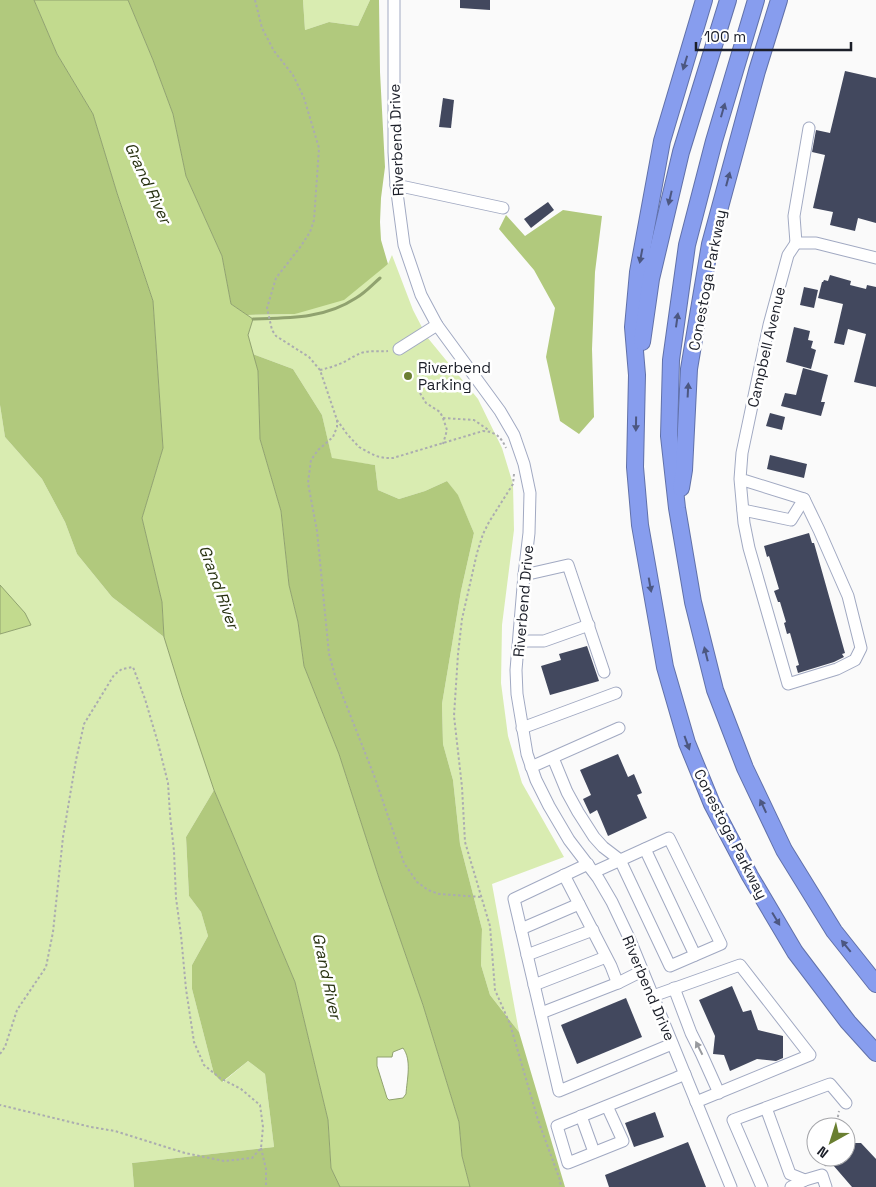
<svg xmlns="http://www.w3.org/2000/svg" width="876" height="1187" font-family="'Space Grotesk',sans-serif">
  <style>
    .green { fill: #d9ecb1 }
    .forest { fill: #b1c97d }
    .water { fill: #c2da8e; stroke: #90a26f; fill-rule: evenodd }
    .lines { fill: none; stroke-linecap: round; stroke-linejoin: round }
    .stream { stroke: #90a26f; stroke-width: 3 }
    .building { fill: #42485e }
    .minor-casing { stroke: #a1a9c2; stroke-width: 13 }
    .highway-casing { stroke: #6171a9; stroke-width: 18 }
    .path { stroke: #abacb0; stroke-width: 2; stroke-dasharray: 2.5 2.5; stroke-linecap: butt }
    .minor { stroke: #fff; stroke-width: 11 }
    .highway { stroke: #879dee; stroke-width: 16 }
    .oneway { fill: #4c5781 }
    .oneway2 { fill: #989a9e }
    .poi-dot { fill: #6a7f31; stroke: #fff; stroke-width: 2 }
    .labels { text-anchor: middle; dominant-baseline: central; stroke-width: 5; stroke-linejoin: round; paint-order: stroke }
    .street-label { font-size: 15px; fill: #1b1e28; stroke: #fff }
    .poi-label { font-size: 15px; fill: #1b1e28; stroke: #fff; text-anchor: start }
    .water-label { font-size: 16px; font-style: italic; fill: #283211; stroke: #fff }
  </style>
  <rect width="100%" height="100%" fill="#fafafa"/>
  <g class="green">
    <path d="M303 0H370L358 26 329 22 305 30Z"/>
    <path d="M392 255 413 310 427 337 478 399 502 448 513 484 514 530 502 625 501 683 508 736 522 783 564 857 492 884 519 1032 490 995 481 965 482 929 460 844 453 780 443 744 442 704 461 591 474 533 458 496 447 481 425 491 399 499 378 490 375 465 332 459 322 415 293 369 253 354 248 335 253 319 247 315 295 314 388 264Z"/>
    <path d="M0 405 5 437 42 479 65 522 77 554 112 597 164 637 182 695 214 790 186 837 189 896 201 912 208 936 192 965V989L214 1074 223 1082 248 1061 265 1074 274 1147 132 1163 134 1187H0V634L31 625 0 585Z"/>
  </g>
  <g class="forest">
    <path d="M0 0H34L57 54 93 114 117 193 153 301 163 448 142 518 162 602 164 637 112 597 77 554 65 522 42 479 5 437 0 405Z"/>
    <path d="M128 0H303L305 30 329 22 358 26 370 0H379L380 72 385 167 381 198 380 222 381 240 388 264 344 300 295 314 247 315 231 304 222 256 186 176 173 114 153 60Z"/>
    <path d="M563 210 602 216 595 272 592 349 594 417 579 434 560 421 546 357 555 308 534 270 499 229 506 215 525 236Z"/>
    <path d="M253 354 293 369 322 415 332 458 375 465 378 490 399 499 425 491 447 481 458 495 474 533 461 591 442 704 443 744 453 780 460 844 482 929 481 965 490 995 519 1032 565 1187H470L462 1156 459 1122 423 1005 379 878 339 754 304 666 298 622 289 585 281 511 260 439 258 371Z"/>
    <path d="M214 790 295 982 328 1120 331 1168 340 1187H134L132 1163 274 1147 265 1074 248 1061 222 1082 214 1074 192 989V965L208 936 201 912 189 896 186 837Z"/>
  </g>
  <g class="water">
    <path d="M34 0H128L153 60 173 114 186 176 222 256 231 304 253 319 248 335 258 371 260 439 281 511 289 585 298 622 304 666 339 754 379 878 423 1005 459 1122 462 1156 470 1187H340L331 1168 328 1120 295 982 214 790 182 695 164 637 162 602 142 518 163 448 153 301 117 193 93 114 57 54ZM403 1048C412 1060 407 1079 406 1094L403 1098 389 1100 387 1098 377 1066V1057H392L393 1052Z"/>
    <path d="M0 585 25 613 31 625 0 634Z"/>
  </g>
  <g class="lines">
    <path class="stream" d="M253 319C289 318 324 319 356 298 365 293 373 284 380 278"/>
  </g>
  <g class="building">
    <path d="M460 0H490V10L460 8Z"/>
    <path d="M845 71 876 78V223L858 218 855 231 830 225 833 212 813 208 825 155 812 152 816 130 830 133Z"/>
    <path d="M443 98 454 100 451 128 439 127Z"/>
    <path d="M548 202 554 210 531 228 524 219Z"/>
    <path d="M830 275 851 281 850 285 866 289 867 285 876 287V387L854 382 866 334 848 329 844 345 834 343 843 304 818 298 822 282H823L824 280 828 281Z"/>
    <path d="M804 287 818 290 814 308 800 305Z"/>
    <path d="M794 327 810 331 808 340 813 341 811 348 816 350 811 369 786 362Z"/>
    <path d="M803 368 828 375 821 402H825L821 416 781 406 785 393 796 395Z"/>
    <path d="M770 413 785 417 782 430 766 426Z"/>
    <path d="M770 455 807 464 804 478 767 469Z"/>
    <path d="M809 533 812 543H814L845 653 842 654 844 657 834 662 798 673 796 666 799 665 790 633 787 634 784 623 786 622 780 602H778L774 591 779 589 769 556 767 557 764 546Z"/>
    <path d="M587 646 599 681 550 695 541 666 561 660 559 654Z"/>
    <path d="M618 754 628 777 634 774 642 793 637 795 647 818 608 836 597 810 590 814 583 799 591 795 580 770Z"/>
    <path d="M732 986 743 1012 751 1010 758 1030 783 1036V1058L776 1061 757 1059 730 1071 724 1055 713 1054 715 1036 699 1000Z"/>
    <path d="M626 998 642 1037 577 1064 561 1025Z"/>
    <path d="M655 1112 664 1137 634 1147 625 1123Z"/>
    <path d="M688 1142 706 1187H609L605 1175Z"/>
    <path d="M853 1143H861L876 1159V1187H852L833 1165 840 1157H846V1151Z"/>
  </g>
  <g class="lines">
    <g class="minor-casing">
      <g id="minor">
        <path d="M394 0V152L396 185 404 245 421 295 437 325 500 411 514 435 524 464 530 493 529 533 524 575 516 670 517 694 527 754 536 780 549 806 569 840 598 878 612 902 630 940 731 1187"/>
        <path d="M396 185 503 208"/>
        <path d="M796 243 794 216 809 128"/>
        <path d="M796 243H816L876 258"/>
        <path d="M399 349 437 325"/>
        <path d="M740 479 804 499 819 530 848 596 861 648 855 660 837 669 788 684 749 548 744 523 740 479 742 453 769 325 788 255 796 243"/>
        <path d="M743 510 791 520 804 499"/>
        <path d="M524 575 568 565 604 672"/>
        <path d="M519 641H544L589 625"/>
        <path d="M522 728 616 693"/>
        <path d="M553 758 567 792 578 812 594 837 603 847 620 860 670 966 721 944 669 838 594 872"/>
        <path d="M531 767 619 728"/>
        <path d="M645 849 695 955"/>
        <path d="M588 864 514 899 559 1091 672 1044"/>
        <path d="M564 875 611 966 616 979 618 983"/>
        <path d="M521 929 579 904"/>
        <path d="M527 955 593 930"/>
        <path d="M534 985 606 957"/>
        <path d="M674 988 691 1033 701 1053 719 1093"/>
        <path d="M653 996 740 965 810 1055 696 1102"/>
        <path d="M541 1013 618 983 642 971"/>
        <path d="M607 1106 623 1141 568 1163 557 1126 676 1078 685 1074"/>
        <path d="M766 1108 790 1174 805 1180 822 1175 826 1187"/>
        <path d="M581 1116 594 1152"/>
        <path d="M762 1187 733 1120 830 1084 846 1103"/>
        <path d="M791 1187 805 1180"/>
      </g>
    </g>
    <g class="highway-casing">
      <g id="highway">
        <path d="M704 0 662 141 638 272 633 327 637 375 635 467 640 525 665 667 687 743 712 804 750 876 795 952 848 1022 876 1053"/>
        <path d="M756 0 714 141 687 245 671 360 669 436 677 508 693 602 715 690 745 768 784 850 834 931 876 984"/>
        <path d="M642 342 651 279 681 152 728 0"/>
        <path d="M681 488 684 470 689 369 710 244 757 71 779 0"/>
      </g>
    </g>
    <g class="path">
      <path d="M255 0 262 28 274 51 293 75 304 98 319 148 314 220 310 232 301 246 276 278 267 308 272 330 276 336 309 357 320 370 337 420 347 434 359 447 368 452 376 456 385 458H393L483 431C496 432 501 437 506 448"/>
      <path d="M320 370C329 368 338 365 346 361 351 358 356 355 361 353 370 350 379 352 388 351"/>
      <path d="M420 393 426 403 440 412 443 418 447 430 443 444"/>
      <path d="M443 418 474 420 490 431"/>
      <path d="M337 420V427L333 437 318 450 311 460 308 483 317 531 329 654 336 679 375 778 404 863 417 882 428 890 439 894 481 897"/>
      <path d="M514 474 513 484 489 522 483 534 477 553 462 619 458 654 454 716 462 787 465 842 490 926 495 990 510 1024 538 1120 560 1180 561 1187"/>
      <path d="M0 1054 5 1047 17 1010 46 967 53 932 63 837 76 760 84 724 114 675 122 669 133 667 145 699 158 743 168 783 170 815 174 851 176 898 181 935 186 989 194 1042 204 1065 220 1078 241 1089 260 1105 263 1127 261 1148 252 1158 224 1161 185 1153 115 1131 91 1127 0 1105"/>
      <path d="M836 1127 839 1111"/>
      <path d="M261 1148 266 1169V1187"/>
      <path d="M825 1166 829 1157"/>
    </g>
    <use href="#minor" class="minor"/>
    <use href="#highway" class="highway"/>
  </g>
  <defs><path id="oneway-solid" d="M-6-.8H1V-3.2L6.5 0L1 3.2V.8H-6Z" transform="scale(1.25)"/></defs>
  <g class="oneway">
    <use href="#oneway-solid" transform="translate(685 63) rotate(107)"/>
    <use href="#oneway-solid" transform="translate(723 110) rotate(-74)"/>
    <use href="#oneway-solid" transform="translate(728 179) rotate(-75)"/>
    <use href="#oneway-solid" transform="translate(670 198) rotate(103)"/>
    <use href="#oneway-solid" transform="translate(641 256) rotate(101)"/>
    <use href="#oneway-solid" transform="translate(677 320) rotate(-82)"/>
    <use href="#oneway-solid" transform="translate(688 390) rotate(-87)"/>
    <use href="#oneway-solid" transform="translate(636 424) rotate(91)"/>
    <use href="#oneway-solid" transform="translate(650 585) rotate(80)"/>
    <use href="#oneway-solid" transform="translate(706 654) rotate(-104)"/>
    <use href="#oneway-solid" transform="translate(687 743) rotate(70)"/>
    <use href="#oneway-solid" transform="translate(763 806) rotate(-115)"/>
    <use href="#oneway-solid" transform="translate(776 919) rotate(59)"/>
    <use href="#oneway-solid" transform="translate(846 946) rotate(-129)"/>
  </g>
  <use class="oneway2" href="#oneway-solid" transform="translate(699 1048) rotate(-117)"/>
  <circle class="poi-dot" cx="408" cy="376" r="5"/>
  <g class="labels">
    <g class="street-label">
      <text transform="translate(396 140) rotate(-92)">Riverbend Drive</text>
      <text transform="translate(707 280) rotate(-79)">Conestoga Parkway</text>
      <text transform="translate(766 347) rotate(-77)">Campbell Avenue</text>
      <text transform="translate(523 601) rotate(-85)">Riverbend Drive</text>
      <text transform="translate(731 834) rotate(63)">Conestoga Parkway</text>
      <text transform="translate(649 988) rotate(67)">Riverbend Drive</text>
    </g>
    <g class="poi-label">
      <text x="418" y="367">Riverbend<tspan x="418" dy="17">Parking</tspan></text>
    </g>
    <g class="water-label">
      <text transform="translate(148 183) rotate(65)">Grand River</text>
      <text transform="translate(219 587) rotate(70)">Grand River</text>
      <text transform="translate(327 976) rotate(78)">Grand River</text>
    </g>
  </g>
  <g transform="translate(831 1142) rotate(219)"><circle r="24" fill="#ffffff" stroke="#a4a5a9"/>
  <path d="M0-4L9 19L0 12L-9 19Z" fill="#6a7f31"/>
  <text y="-8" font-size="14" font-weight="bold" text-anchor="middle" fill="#1b1e28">N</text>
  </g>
  <path d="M696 42v8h155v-8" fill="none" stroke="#1b1e28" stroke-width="2.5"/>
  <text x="704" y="42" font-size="15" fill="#1b1e28" stroke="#ffffff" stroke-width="4" paint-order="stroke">100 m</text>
</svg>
